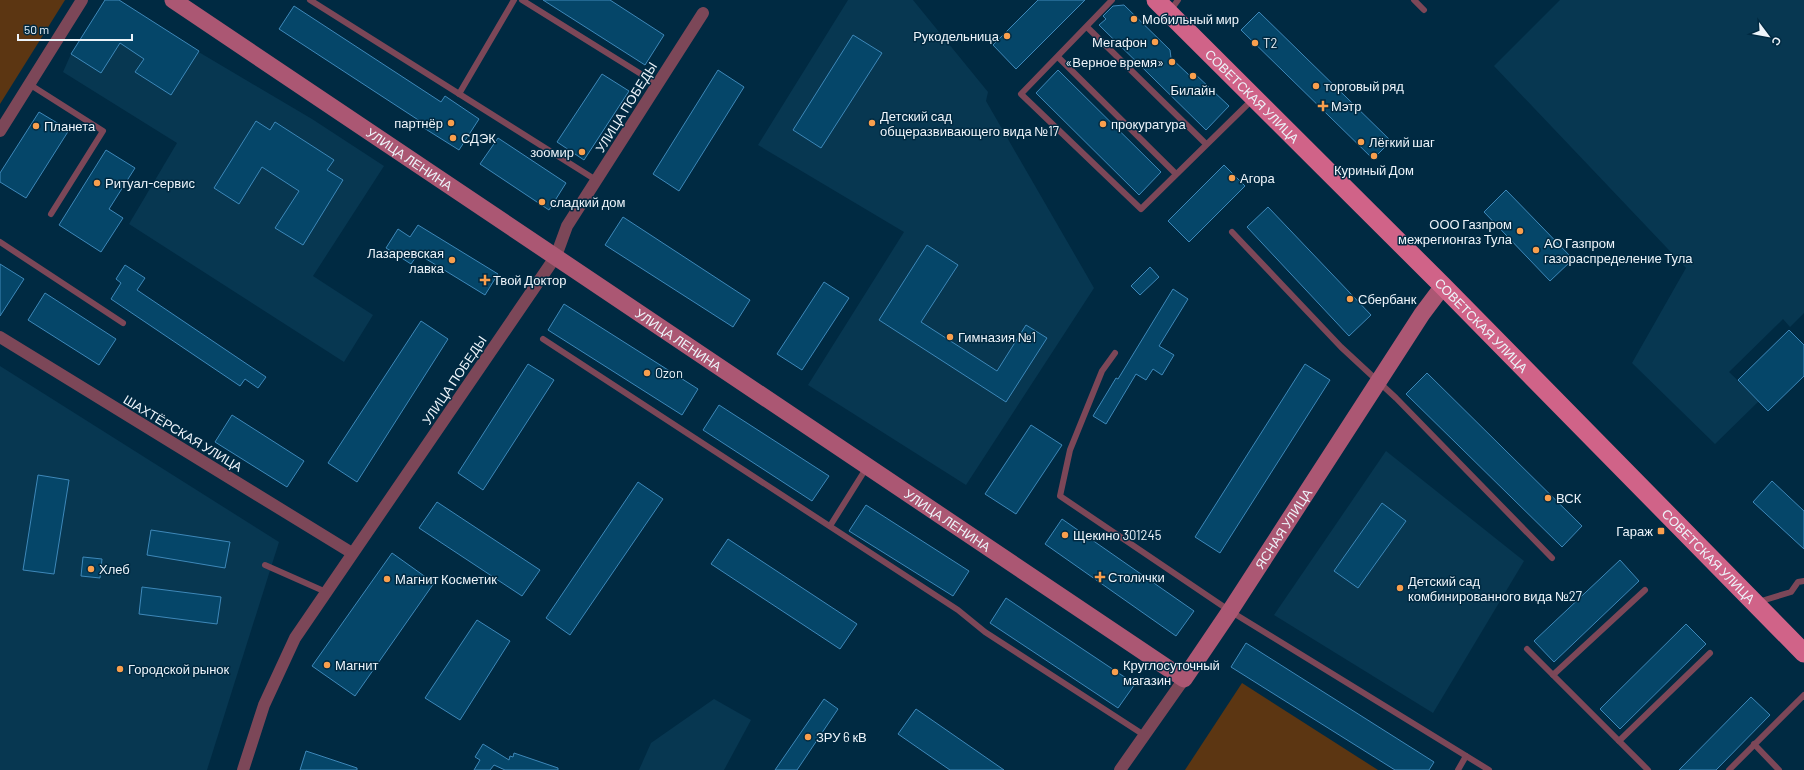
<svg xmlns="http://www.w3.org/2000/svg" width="1804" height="770" font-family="Barlow,sans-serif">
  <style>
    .built { fill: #073751 }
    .green { fill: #5c3612 }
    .building { fill: #054669; stroke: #3e88b9 }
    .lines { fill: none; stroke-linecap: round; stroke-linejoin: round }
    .lane { stroke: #7c4758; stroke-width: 6 }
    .street { stroke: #7c4758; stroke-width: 12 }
    .secondary { stroke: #ab5773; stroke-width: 17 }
    .primary { stroke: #d06388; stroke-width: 19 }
    .poi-dot { fill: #f99f4d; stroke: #002a42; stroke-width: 1.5 }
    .labels { text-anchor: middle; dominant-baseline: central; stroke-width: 3; stroke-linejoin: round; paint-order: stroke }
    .poi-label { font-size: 13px; fill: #edf4fa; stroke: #002a42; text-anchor: start }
    .street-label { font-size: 13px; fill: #edf4fa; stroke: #002a42 }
  </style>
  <rect width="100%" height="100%" fill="#002a42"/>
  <g class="built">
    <path d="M105 0H118L197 51 312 119 384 166 313 276 373 315 344 362 129 224 177 143 63 72 71 54Z"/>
    <path d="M848 0H913L988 92 986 101 1094 288 966 485 808 385 904 232 758 145Z"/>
    <path d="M1560 0H1804V313L1790 327 1783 319 1729 372 1759 401 1715 444 1632 363 1686 268 1494 66Z"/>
    <path d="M0 366 279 542 207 770H0Z"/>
    <path d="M1386 451 1524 561 1433 713 1274 615Z"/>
    <path d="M714 699 751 720 724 770H639L651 743Z"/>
  </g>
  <g class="green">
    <path d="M0 0H65L0 104Z"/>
    <path d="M1242 683 1378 770H1185Z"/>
  </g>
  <g class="building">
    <path d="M105 0H119L199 51 171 95 135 72 144 59 120 43 101 73 71 54Z"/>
    <path d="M543 0H610L664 35 645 65Z"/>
    <path d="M1038 0H1085L1016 69 993 45Z"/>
    <path d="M1124 5 1170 50 1171 58 1189 75 1195 74 1229 106 1206 130 1099 25 1106 19 1103 16 1113 6Z"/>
    <path d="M294 6 441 102 445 96 479 119 459 150 424 128 426 125 279 29Z"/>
    <path d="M1259 12 1391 141 1373 159 1241 30Z"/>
    <path d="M853 35 882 53 821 148 793 130Z"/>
    <path d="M718 70 744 87 679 191 653 174Z"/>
    <path d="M1058 70 1161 172 1139 195 1036 93Z"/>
    <path d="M602 74 629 91 584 160 557 142Z"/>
    <path d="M39 112 69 130 26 198 0 182V173Z"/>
    <path d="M256 121 270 130 275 122 334 160 327 170 343 180 303 245 275 228 299 191 262 167 239 204 214 188Z"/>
    <path d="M498 138 566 183 549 210 480 164Z"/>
    <path d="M106 150 135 168 109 209 123 218 101 252 59 225Z"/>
    <path d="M1224 165 1245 186 1189 242 1168 221Z"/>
    <path d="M1506 190 1573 259 1550 281 1484 212Z"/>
    <path d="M1268 207 1371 315 1349 336 1247 227Z"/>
    <path d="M623 217 750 300 733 327 605 245Z"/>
    <path d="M418 225 498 274 485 295 418 254 411 264 386 248 398 229 410 237Z"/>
    <path d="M927 245 958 265 921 322 997 371 1026 325 1047 338 1006 402 879 320Z"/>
    <path d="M0 264 24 279 0 316Z"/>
    <path d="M125 265 145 278 137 290 266 377 258 388 245 379 240 386 111 299 121 283 116 279Z"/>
    <path d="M1150 267 1159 277 1140 295 1131 286Z"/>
    <path d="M824 282 849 298 802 370 777 354Z"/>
    <path d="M1173 289 1188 299 1159 346 1174 355 1162 375 1153 369 1146 380 1136 374 1106 424 1093 416 1116 378 1118 379Z"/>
    <path d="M45 293 116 339 99 365 28 320Z"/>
    <path d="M564 304 698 389 682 415 548 330Z"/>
    <path d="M421 321 448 339 357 482 328 463Z"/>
    <path d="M1789 330 1804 345V376L1768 411 1738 380Z"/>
    <path d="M528 364 554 380 483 490 458 473Z"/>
    <path d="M1305 364 1330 380 1220 553 1195 537Z"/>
    <path d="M1427 373 1582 526 1562 547 1406 394Z"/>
    <path d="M719 405 829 476 812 501 703 430Z"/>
    <path d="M232 415 304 461 287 487 215 442Z"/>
    <path d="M1031 425 1062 445 1016 514 985 494Z"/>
    <path d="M38 475 69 480 54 574 23 570Z"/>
    <path d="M1772 481 1804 511V549L1753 502Z"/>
    <path d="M638 482 663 499 570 635 546 618Z"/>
    <path d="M437 502 540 570 522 596 419 528Z"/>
    <path d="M1382 503 1406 521 1358 588 1334 571Z"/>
    <path d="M866 505 969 571 953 596 849 531Z"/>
    <path d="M1062 519 1194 611 1176 636 1045 544Z"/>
    <path d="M151 530 230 542 225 568 147 555Z"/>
    <path d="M728 539 857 624 840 649 711 564Z"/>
    <path d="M392 553 434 583 355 696 312 666Z"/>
    <path d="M83 557 102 559 100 578 81 576Z"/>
    <path d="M1620 560 1639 581 1554 662 1534 641Z"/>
    <path d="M142 587 221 597 217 624 139 614Z"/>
    <path d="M1006 598 1135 684 1118 708 990 623Z"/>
    <path d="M477 620 510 641 460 720 425 698Z"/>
    <path d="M1686 624 1706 644 1620 729 1600 709Z"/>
    <path d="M1246 643 1434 762 1429 770H1395L1231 667Z"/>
    <path d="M1751 697 1770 715 1716 770H1679Z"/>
    <path d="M824 699 838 709 797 770H775Z"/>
    <path d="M916 709 1004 770H950L898 734Z"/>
    <path d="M483 744 509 760 510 756 513 757 514 753 558 768V770H505L494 765 490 770H474L480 760 475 757Z"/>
    <path d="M306 751 357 768V770H300Z"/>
  </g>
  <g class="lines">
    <g class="lane">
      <path d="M310 0 596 180"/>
      <path d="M522 0 657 84"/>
      <path d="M1112 0 1021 94 1141 209 1253 99"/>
      <path d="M1414 0 1424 10"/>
      <path d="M1170 11 1178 0"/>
      <path d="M1087 27 1206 144"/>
      <path d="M1058 57 1176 174"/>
      <path d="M29 84 103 131 51 214"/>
      <path d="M459 94 514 0"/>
      <path d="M1232 232 1341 347 1396 398 1552 558"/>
      <path d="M0 242 123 323"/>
      <path d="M543 339 958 610 985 632 1144 735"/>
      <path d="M1115 353 1102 371 1070 450 1060 496 1230 611 1489 770"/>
      <path d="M830 526 867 467"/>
      <path d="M265 565 326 592"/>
      <path d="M1758 602 1791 592 1798 582 1804 581"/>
      <path d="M1527 649 1648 770"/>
      <path d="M1553 675 1645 590"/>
      <path d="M1619 741 1710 653"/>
      <path d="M1754 744 1779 770"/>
      <path d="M1458 770 1466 756"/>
      <path d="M1729 770 1804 695"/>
    </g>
    <g class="street">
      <path d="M0 131 82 0"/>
      <path d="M0 337 352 553"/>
      <path d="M243 770 264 705 295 638 556 256 567 226 703 13"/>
      <path d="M1120 770 1184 679"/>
    </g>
    <path class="secondary" id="s1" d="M173 0 1184 679 1230 611 1422 314 1443 286"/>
    <path class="primary" id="s2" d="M1156 0 1443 286 1804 653"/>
  </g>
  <g class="poi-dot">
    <circle cx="1134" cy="19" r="4"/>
    <circle cx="1007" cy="36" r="4"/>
    <circle cx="1155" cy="42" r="4"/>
    <circle cx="1255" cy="43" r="4"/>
    <circle cx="1172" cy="62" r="4"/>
    <circle cx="1193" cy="76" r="4"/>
    <circle cx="1316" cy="86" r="4"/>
    <path d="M1321 100h4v4h4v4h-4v4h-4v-4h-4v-4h4z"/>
    <circle cx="451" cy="123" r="4"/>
    <circle cx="872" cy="123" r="4"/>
    <circle cx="1103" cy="124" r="4"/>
    <circle cx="36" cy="126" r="4"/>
    <circle cx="453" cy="138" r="4"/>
    <circle cx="1361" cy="142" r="4"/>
    <circle cx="582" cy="152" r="4"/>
    <circle cx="1374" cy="156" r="4"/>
    <circle cx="1232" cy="178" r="4"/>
    <circle cx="97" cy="183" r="4"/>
    <circle cx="542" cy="202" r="4"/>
    <circle cx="1520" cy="231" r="4"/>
    <circle cx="1536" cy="250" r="4"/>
    <circle cx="452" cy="260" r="4"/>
    <path d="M483 274h4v4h4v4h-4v4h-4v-4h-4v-4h4z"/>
    <circle cx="1350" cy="299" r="4"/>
    <circle cx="950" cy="337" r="4"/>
    <circle cx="647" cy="373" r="4"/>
    <circle cx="1548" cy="498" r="4"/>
    <rect x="1657" y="527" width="8" height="8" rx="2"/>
    <circle cx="1065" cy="535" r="4"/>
    <circle cx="91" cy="569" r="4"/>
    <path d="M1098 571h4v4h4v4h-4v4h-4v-4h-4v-4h4z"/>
    <circle cx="387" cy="579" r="4"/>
    <circle cx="1400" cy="588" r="4"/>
    <circle cx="327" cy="665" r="4"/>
    <circle cx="120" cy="669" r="4"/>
    <circle cx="1115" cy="672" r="4"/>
    <circle cx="808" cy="737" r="4"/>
  </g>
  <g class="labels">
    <g class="poi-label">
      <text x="1142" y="19">Мобильный мир</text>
      <text x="999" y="36" text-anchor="end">Рукодельница</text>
      <text x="1147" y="42" text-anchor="end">Мегафон</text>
      <text x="1263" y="43">T2</text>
      <text x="1164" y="62" text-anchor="end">«Верное время»</text>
      <text x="1324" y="86">торговый ряд</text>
      <text x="1193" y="90" text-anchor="middle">Билайн</text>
      <text x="1331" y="106">Мэтр</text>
      <text x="880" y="116">Детский сад<tspan x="880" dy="15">общеразвивающего вида №17</tspan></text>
      <text x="443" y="123" text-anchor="end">партнёр</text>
      <text x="1111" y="124">прокуратура</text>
      <text x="44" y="126">Планета</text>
      <text x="461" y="138">СДЭК</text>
      <text x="1369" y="142">Лёгкий шаг</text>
      <text x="574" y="152" text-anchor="end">зоомир</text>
      <text x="1374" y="170" text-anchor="middle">Куриный Дом</text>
      <text x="1240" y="178">Агора</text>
      <text x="105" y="183">Ритуал-сервис</text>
      <text x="550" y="202">сладкий дом</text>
      <text x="1512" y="224" text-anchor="end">ООО Газпром<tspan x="1512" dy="15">межрегионгаз Тула</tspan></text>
      <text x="1544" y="243">АО Газпром<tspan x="1544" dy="15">газораспределение Тула</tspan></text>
      <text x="444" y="253" text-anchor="end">Лазаревская<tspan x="444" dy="15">лавка</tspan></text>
      <text x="493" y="280">Твой Доктор</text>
      <text x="1358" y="299">Сбербанк</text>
      <text x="958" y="337">Гимназия №1</text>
      <text x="655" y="373">Ozon</text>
      <text x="1556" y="498">ВСК</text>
      <text x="1653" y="531" text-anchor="end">Гараж</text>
      <text x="1073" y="535">Щекино 301245</text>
      <text x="99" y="569">Хлеб</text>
      <text x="1108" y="577">Столички</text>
      <text x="395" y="579">Магнит Косметик</text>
      <text x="1408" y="581">Детский сад<tspan x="1408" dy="15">комбинированного вида №27</tspan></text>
      <text x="335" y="665">Магнит</text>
      <text x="1123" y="665">Круглосуточный<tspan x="1123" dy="15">магазин</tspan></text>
      <text x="128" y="669">Городской рынок</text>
      <text x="816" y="737">ЗРУ 6 кВ</text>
    </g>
    <g class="street-label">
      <text stroke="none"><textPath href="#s2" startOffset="136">СОВЕТСКАЯ УЛИЦА</textPath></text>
      <text transform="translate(626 107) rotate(-58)">УЛИЦА ПОБЕДЫ</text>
      <text stroke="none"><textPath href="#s1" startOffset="285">УЛИЦА ЛЕНИНА</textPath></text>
      <text stroke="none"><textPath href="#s2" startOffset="460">СОВЕТСКАЯ УЛИЦА</textPath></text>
      <text stroke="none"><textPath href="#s1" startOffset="609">УЛИЦА ЛЕНИНА</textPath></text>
      <text transform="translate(454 380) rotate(-56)">УЛИЦА ПОБЕДЫ</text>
      <text transform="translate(183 433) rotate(31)">ШАХТЁРСКАЯ УЛИЦА</text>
      <text stroke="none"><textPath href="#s1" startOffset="933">УЛИЦА ЛЕНИНА</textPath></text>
      <text stroke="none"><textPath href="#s1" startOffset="1398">ЯСНАЯ УЛИЦА</textPath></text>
      <text stroke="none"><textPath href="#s2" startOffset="784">СОВЕТСКАЯ УЛИЦА</textPath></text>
    </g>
  </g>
  <g transform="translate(1768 36) rotate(122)" stroke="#002a42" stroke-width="3" paint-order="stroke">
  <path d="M0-3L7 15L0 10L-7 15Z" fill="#edf4fa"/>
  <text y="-6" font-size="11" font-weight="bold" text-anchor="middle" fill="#edf4fa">С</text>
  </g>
  <path d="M18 34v6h114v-6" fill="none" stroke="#edf4fa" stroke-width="2"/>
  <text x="24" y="34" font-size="12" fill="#edf4fa" stroke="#002a42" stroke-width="3" paint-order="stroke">50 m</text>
</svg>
